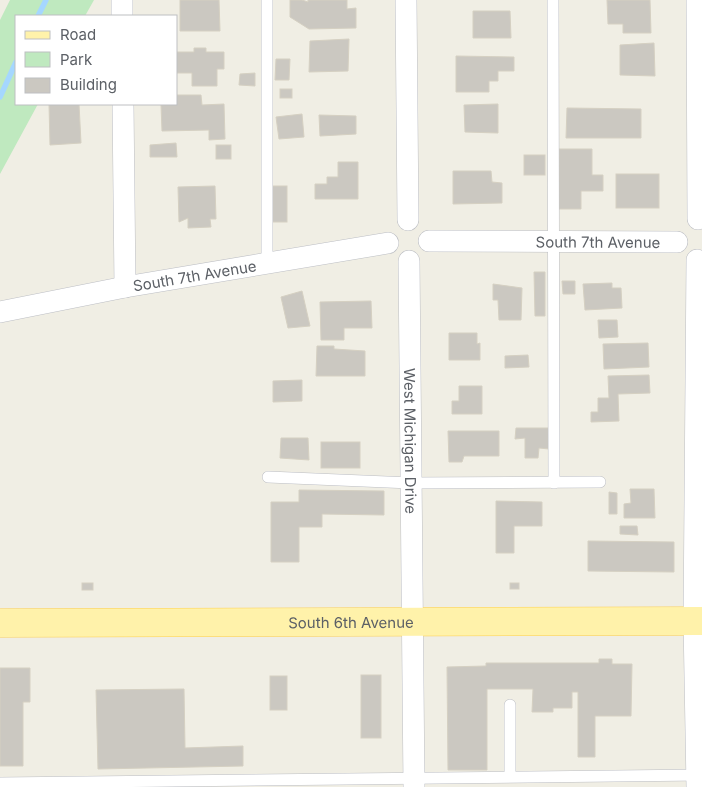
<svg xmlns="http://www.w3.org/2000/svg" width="702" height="787" font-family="Inter,sans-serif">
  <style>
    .green { fill: #bfe9bf }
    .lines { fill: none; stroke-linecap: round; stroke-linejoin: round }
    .stream { stroke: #a5d7ff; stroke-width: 5.5 }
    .building { fill: #cbc8c1; stroke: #d5d0c2 }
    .service-casing { stroke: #bcbec4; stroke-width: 12 }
    .minor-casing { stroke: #bcbec4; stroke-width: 22 }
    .primary-casing { stroke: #fdcf50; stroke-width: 29 }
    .service { stroke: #fff; stroke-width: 11 }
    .minor { stroke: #fff; stroke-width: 21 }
    .primary { stroke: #fff2aa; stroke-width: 28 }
    .labels { text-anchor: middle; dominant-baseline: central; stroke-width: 4; stroke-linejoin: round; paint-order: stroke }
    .street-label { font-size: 15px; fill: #5c6066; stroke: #fff }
  </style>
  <rect width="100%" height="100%" fill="#f0eee4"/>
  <path class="green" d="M10 0H94L85 16H16V104H38L0 174V20Z"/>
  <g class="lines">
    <g class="stream">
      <path d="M38 16 46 0"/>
      <path d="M0 97 16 62"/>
    </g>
  </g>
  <g class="building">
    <path d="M180 0H219L220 31H180Z"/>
    <path d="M290 0H302L308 2V0H347V9L356 8V28L309 29 290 17Z"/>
    <path d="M607 0H650L651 33H623V24H608Z"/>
    <path d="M473 11H510L511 38H473Z"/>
    <path d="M349 39 348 71 309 72 310 41Z"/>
    <path d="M654 43 655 76 620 75V45Z"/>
    <path d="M194 48H206V52H224V69H217V86H192V73H176V52H194Z"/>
    <path d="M456 56 514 57V71H498V81H489V92H456Z"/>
    <path d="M276 59H290L289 80H275Z"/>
    <path d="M255 73V86L239 85 240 74Z"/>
    <rect x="280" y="89" width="12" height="9"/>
    <path d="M176 95H201L202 105 224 104 225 139 209 140V130L162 131 161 105 176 104Z"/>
    <path d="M49 104H79L81 143 50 145Z"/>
    <path d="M498 104V133L465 132 464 105Z"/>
    <path d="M567 108 641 109V138H566Z"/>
    <path d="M302 114 304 137 279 139 276 117Z"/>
    <path d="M319 115 356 116V134L320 136Z"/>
    <path d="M176 143 177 157H150V145Z"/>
    <rect x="216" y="145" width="15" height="14"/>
    <path d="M559 149H592V175H603V191H581V209H559Z"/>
    <rect x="524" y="155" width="21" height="20"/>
    <path d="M338 162H358V199H315V184H327V177H338Z"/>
    <path d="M453 171H491L492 182 502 183V203L453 204Z"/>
    <rect x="616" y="174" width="43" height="34"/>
    <path d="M215 186 216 219H210L211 227 188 228V218L179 222 178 187Z"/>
    <rect x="271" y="186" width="16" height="36"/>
    <path d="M534 272H545V316H535Z"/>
    <path d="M562 281H575V294H563Z"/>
    <path d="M612 283V288H621L622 308 585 310 583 284Z"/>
    <path d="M493 284 522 288 521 320H499L498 300H493Z"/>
    <path d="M302 291 310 326 288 328 281 297Z"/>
    <path d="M371 301 372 328H344V340H321L320 302Z"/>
    <path d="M598 320H617L618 337 599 338Z"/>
    <path d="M449 333H477V344L480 343V360H449Z"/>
    <path d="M648 343 649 367 604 369 603 344Z"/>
    <path d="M317 346H334V349L365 351V376H316Z"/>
    <path d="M528 355 529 367 505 368V356Z"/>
    <path d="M649 375 650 393 618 394 619 421 591 422V412H598V398H609L608 376Z"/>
    <path d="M302 380V401L273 402V381Z"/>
    <path d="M459 386H482V414H452V401H459Z"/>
    <path d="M516 428H549V449L539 448 538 458H525V438L515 439Z"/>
    <path d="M448 431H499V456H464L462 462H449Z"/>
    <path d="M281 438H308L309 460 280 458Z"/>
    <rect x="321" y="442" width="39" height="26"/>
    <path d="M630 489H654L655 518H624V504L631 503Z"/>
    <path d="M299 490 384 491V515L322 514V527H299V562H271V502H299Z"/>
    <path d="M609 492 617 493V514H609Z"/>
    <path d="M496 501 542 502V526H514V553H496Z"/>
    <path d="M620 526H637L638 535 620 534Z"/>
    <path d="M588 541 674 542V572L588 571Z"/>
    <rect x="82" y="583" width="11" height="7"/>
    <rect x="510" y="583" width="9" height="6"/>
    <path d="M599 659H612V664H632L631 716H595V757H578V692H572V708H553V712H532L533 689H487V770H448L447 667 486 666V663H599Z"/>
    <path d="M0 668H30V702H23V766H0Z"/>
    <rect x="361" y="675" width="20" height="63"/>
    <rect x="270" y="676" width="17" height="34"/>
    <path d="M184 689 185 748 243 746V766L98 769 96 690Z"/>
  </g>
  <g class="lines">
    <g class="service-casing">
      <g id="service">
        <path d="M267 0V263"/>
        <path d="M553 0 554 483"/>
        <path d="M268 477 411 483 600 482"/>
        <path d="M510 776V705"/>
        <path d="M0 783 701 775"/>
      </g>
    </g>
    <g class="minor-casing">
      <g id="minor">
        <path d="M122 0V16"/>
        <path d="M406 0 408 220"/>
        <path d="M697 0 698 219"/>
        <path d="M123 104 125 287"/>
        <path id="s1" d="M429 241 677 242"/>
        <path id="s2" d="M409 261 414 787"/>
        <path id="s3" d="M0 312 125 287 388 243"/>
        <path d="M697 787 694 621 697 260"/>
      </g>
    </g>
    <g class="primary-casing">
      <g id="primary">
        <path id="s4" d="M0 623 702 621"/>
      </g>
    </g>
    <use href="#service" class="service"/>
    <use href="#minor" class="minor"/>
    <use href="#primary" class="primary"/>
  </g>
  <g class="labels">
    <g class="street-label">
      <text stroke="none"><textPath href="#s1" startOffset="169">South 7th Avenue</textPath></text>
      <text stroke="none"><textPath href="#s3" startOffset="198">South 7th Avenue</textPath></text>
      <text stroke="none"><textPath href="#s2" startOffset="180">West Michigan Drive</textPath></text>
      <text stroke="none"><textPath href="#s4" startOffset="351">South 6th Avenue</textPath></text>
    </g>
  </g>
  <rect x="15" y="15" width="162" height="90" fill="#ffffff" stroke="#bebfc2"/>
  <rect x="25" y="31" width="25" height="8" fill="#fff2aa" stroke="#bebfc2"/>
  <text x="60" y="40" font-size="15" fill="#5c6066">Road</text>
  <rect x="25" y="52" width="25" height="15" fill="#bfe9bf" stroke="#bebfc2"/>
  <text x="60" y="65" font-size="15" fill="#5c6066">Park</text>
  <rect x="25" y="78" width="25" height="15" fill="#cbc8c1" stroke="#bebfc2"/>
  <text x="60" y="90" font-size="15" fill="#5c6066">Building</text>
</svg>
